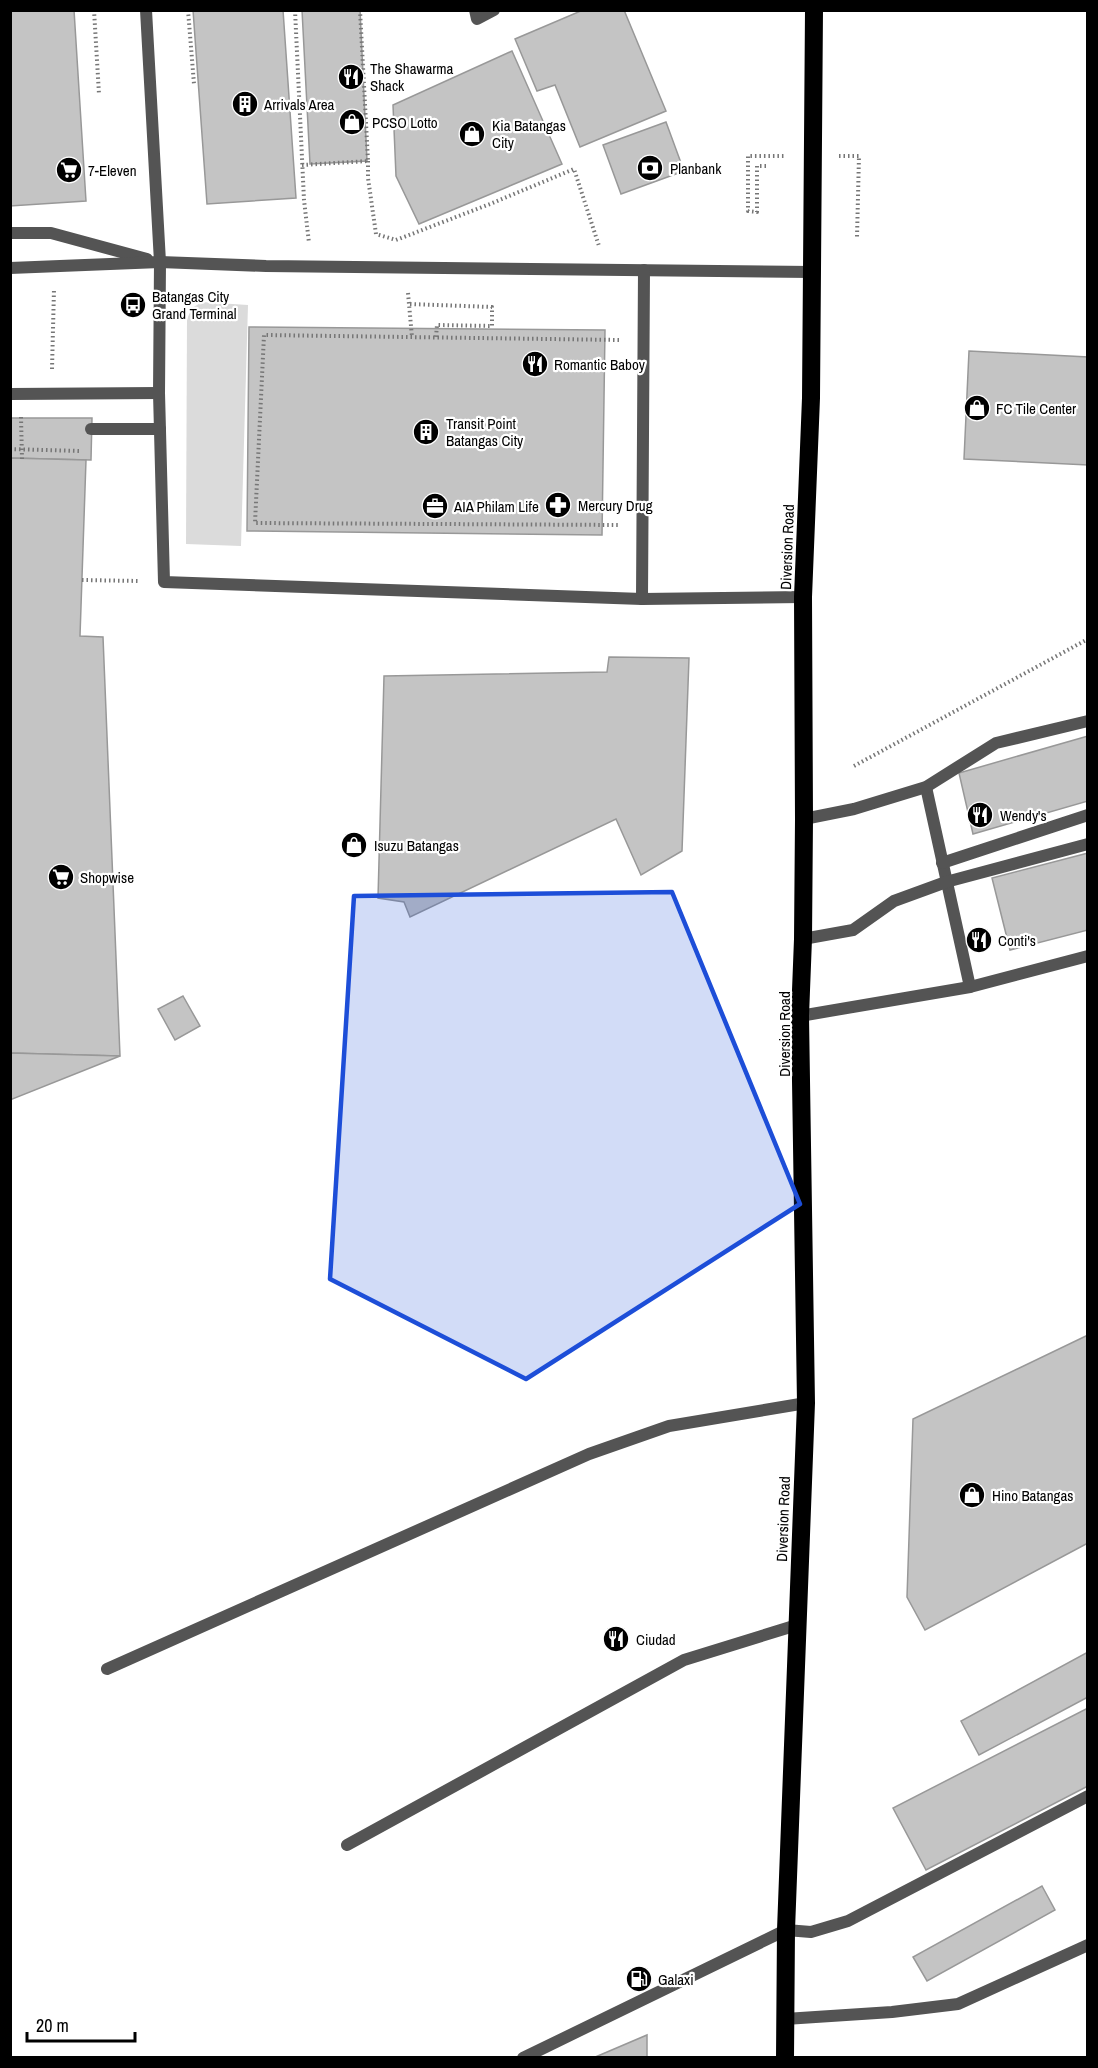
<svg xmlns="http://www.w3.org/2000/svg" width="1098" height="2068" font-family="'Archivo Narrow',sans-serif">
  <style>
    .green { fill: #dbdbdb }
    .building { fill: #c4c4c4; stroke: #989898; stroke-width: 1.5 }
    .lines { fill: none; stroke-linecap: round; stroke-linejoin: round }
    .path { stroke: #767676; stroke-width: 4; stroke-dasharray: 1.5 3; stroke-linecap: butt }
    .lane { stroke: #545454; stroke-width: 12 }
    .street { stroke: #545454; stroke-width: 12 }
    .highway { stroke: #000; stroke-width: 18 }
    .marked { fill: #1d4ed8; fill-opacity: 0.2; stroke: #1d4ed8; stroke-width: 4.5; stroke-linejoin: round }
    .labels { text-anchor: middle; dominant-baseline: central; stroke-width: 4.5; stroke-linejoin: round; paint-order: stroke }
    .poi-label { font-size: 15px; fill: #000; stroke: #fff; text-anchor: start }
    .street-label { font-size: 15px; fill: #000; stroke: #fff }
  </style>
  <rect width="100%" height="100%" fill="#fff"/>
  <path class="green" d="M202 302 248 305 241 546 186 544 187 319 192 308Z"/>
  <g class="building">
    <path d="M10 10H74L86 201 10 206Z"/>
    <path d="M193 10H283L296 198 207 204Z"/>
    <path d="M302 10H360L367 161 310 164Z"/>
    <path d="M583 10H624L666 111 580 147 555 85 537 91 515 39Z"/>
    <path d="M512 51 562 164 419 224 396 176 393 105Z"/>
    <path d="M666 122 684 171 621 194 603 145Z"/>
    <path d="M249 327 605 330 602 535 247 531Z"/>
    <path d="M969 351 1088 357V465L964 459Z"/>
    <path d="M10 418H92L91 460 10 458Z"/>
    <path d="M10 458 86 460 80 636 103 637 120 1056 10 1053Z"/>
    <path d="M609 657 689 658 682 851 641 875 616 819 410 917 404 902 378 898 384 676 607 672Z"/>
    <path d="M1088 736V801L973 834 959 773Z"/>
    <path d="M1088 853V930L1010 950 992 878Z"/>
    <path d="M183 996 200 1026 175 1040 158 1009Z"/>
    <path d="M10 1053 120 1056 10 1100Z"/>
    <path d="M1088 1335V1543L925 1630 907 1597 913 1419Z"/>
    <path d="M1088 1652V1697L979 1755 961 1721Z"/>
    <path d="M1088 1708V1786L926 1870 893 1808Z"/>
    <path d="M1042 1886 1055 1910 927 1981 913 1957Z"/>
    <path d="M647 2035V2058H593Z"/>
  </g>
  <g class="lines">
    <g class="path">
      <path d="M94 10 99 94"/>
      <path d="M188 10 194 84"/>
      <path d="M295 10 304 200 309 243"/>
      <path d="M839 156H859L857 237"/>
      <path d="M368 161V178L376 234 396 240 490 204 574 169 599 246"/>
      <path d="M302 165 368 161 360 10"/>
      <path d="M766 166H757V212L748 211V156H786"/>
      <path d="M408 293 412 337"/>
      <path d="M410 304 492 307V326L437 325 436 337"/>
      <path d="M619 340 264 335 255 523 620 525"/>
      <path d="M52 369 54 289"/>
      <path d="M21 417 22 459"/>
      <path d="M10 449 80 451"/>
      <path d="M82 580 139 581"/>
      <path d="M854 766 1088 639"/>
    </g>
    <g class="lane">
      <path d="M146 10 160 262 159 393 164 582 642 599 803 597"/>
      <path d="M475 10 477 19 494 10"/>
      <path d="M10 233H51L147 259"/>
      <path d="M10 268 160 262 266 266 812 272"/>
      <path d="M10 394 159 393"/>
      <path d="M91 429H160"/>
      <path d="M642 599 644 270"/>
      <path d="M926 787 970 987"/>
      <path d="M804 819 854 809 926 787 996 743 1088 721"/>
      <path d="M942 863 1088 815"/>
      <path d="M803 939 853 930 894 901 946 882 1088 844"/>
      <path d="M800 1016 970 987 1088 956"/>
      <path d="M107 1669 589 1454 669 1426 806 1403"/>
      <path d="M785 2019 892 2012 958 2004 1088 1945"/>
      <path d="M523 2058 786 1930 811 1932 848 1921 1088 1796"/>
    </g>
    <path class="street" d="M347 1845 684 1660 797 1625"/>
    <path class="highway" d="M785 2058 786 1930 806 1403 800 1016 803 939 804 819 803 597 811 398 814 10"/>
  </g>
  <path class="marked" d="M672 892 800 1204 526 1379 330 1279 354 896Z"/>
  <defs>
    <g id="restaurant-disc" transform="scale(1.35)"><circle r="9.5" fill="#000" stroke="#fff"/><path d="M-5-6h1v4h1v-4h1v4h1v-4h1v5L-1.5 .5V6h-2V.5L-5-1ZM5-6V6H3V1.5H1.5Q1.5-4 5-6Z" fill="#fff"/></g>
    <g id="building-disc" transform="scale(1.35)"><circle r="9.5" fill="#000" stroke="#fff"/><path d="M-4-6H4V6H1V3H-1V6H-4ZM-2.5-4.3h1.7v1.8h-1.7ZM.8-4.3h1.7v1.8H.8ZM-2.5-1h1.7V.8h-1.7ZM.8-1h1.7V.8H.8Z" fill="#fff"/></g>
    <g id="shop-disc" transform="scale(1.35)"><circle r="9.5" fill="#000" stroke="#fff"/><path d="M-5-2.5h2.3a2.7 3.5 0 0 1 5.4 0H5L5.5 6h-11ZM-1.5-2.5h3a1.5 2.3 0 0 0-3 0Z" fill="#fff"/></g>
    <g id="bank-disc" transform="scale(1.35)"><circle r="9.5" fill="#000" stroke="#fff"/><path d="M-6-4H6V4H-6ZM0-2.3a2.3 2.3 0 1 0 0 4.6a2.3 2.3 0 1 0 0-4.6Z" fill="#fff"/></g>
    <g id="supermarket-disc" transform="scale(1.35)"><circle r="9.5" fill="#000" stroke="#fff"/><path d="M-6-5.5h2.5l.6 2H6L4.5 2H-2.5L-4.4-4H-6ZM-1.5 3.2a1.3 1.3 0 1 0 .1 0ZM3 3.2a1.3 1.3 0 1 0 .1 0Z" fill="#fff"/></g>
    <g id="bus-disc" transform="scale(1.35)"><circle r="9.5" fill="#000" stroke="#fff"/><path d="M-5-6H5V4H4V6H2V4H-2V6H-4V4H-5ZM-3.5-4V0h7V-4ZM-3.5 1.2v1.5H-2V1.2ZM2 1.2v1.5H3.5V1.2Z" fill="#fff"/></g>
    <g id="pharmacy-disc" transform="scale(1.35)"><circle r="9.5" fill="#000" stroke="#fff"/><path d="M-2-6h4v4h4v4h-4v4h-4v-4h-4v-4h4Z" fill="#fff"/></g>
    <g id="office-disc" transform="scale(1.35)"><circle r="9.5" fill="#000" stroke="#fff"/><path d="M-6-3h4V-5.5h4V-3h4V5H-6ZM-1-4.5V-3h2v-1.5ZM-6 0V1H6V0Z" fill="#fff"/></g>
    <g id="fuel-disc" transform="scale(1.35)"><circle r="9.5" fill="#000" stroke="#fff"/><path d="M-5.5-6h7V0h2V4h1.3V-2.5L3-4.5l.8-.8L6-3V5H2.5V1h-1V6h-7ZM-4.2-4.7v3.2H.2V-4.7Z" fill="#fff"/></g>
  </defs>
  <g fill-rule="evenodd">
    <use href="#restaurant-disc" x="351" y="77"/>
    <use href="#building-disc" x="245" y="104"/>
    <use href="#shop-disc" x="352" y="122"/>
    <use href="#shop-disc" x="472" y="134"/>
    <use href="#bank-disc" x="650" y="168"/>
    <use href="#supermarket-disc" x="69" y="170"/>
    <use href="#bus-disc" x="133" y="305"/>
    <use href="#restaurant-disc" x="535" y="364"/>
    <use href="#shop-disc" x="977" y="408"/>
    <use href="#building-disc" x="426" y="432"/>
    <use href="#pharmacy-disc" x="558" y="505"/>
    <use href="#office-disc" x="435" y="506"/>
    <use href="#restaurant-disc" x="980" y="815"/>
    <use href="#shop-disc" x="354" y="845"/>
    <use href="#supermarket-disc" x="61" y="877"/>
    <use href="#restaurant-disc" x="979" y="940"/>
    <use href="#shop-disc" x="972" y="1495"/>
    <use href="#restaurant-disc" x="616" y="1639"/>
    <use href="#fuel-disc" x="639" y="1979"/>
  </g>
  <g class="labels">
    <g class="poi-label">
      <text x="370" y="68">The Shawarma<tspan x="370" dy="17">Shack</tspan></text>
      <text x="264" y="104">Arrivals Area</text>
      <text x="372" y="122">PCSO Lotto</text>
      <text x="492" y="125">Kia Batangas<tspan x="492" dy="17">City</tspan></text>
      <text x="670" y="168">Planbank</text>
      <text x="88" y="170">7-Eleven</text>
      <text x="152" y="296">Batangas City<tspan x="152" dy="17">Grand Terminal</tspan></text>
      <text x="554" y="364">Romantic Baboy</text>
      <text x="996" y="408">FC Tile Center</text>
      <text x="446" y="423">Transit Point<tspan x="446" dy="17">Batangas City</tspan></text>
      <text x="578" y="505">Mercury Drug</text>
      <text x="454" y="506">AIA Philam Life</text>
      <text x="1000" y="815">Wendy's</text>
      <text x="374" y="845">Isuzu Batangas</text>
      <text x="80" y="877">Shopwise</text>
      <text x="998" y="940">Conti's</text>
      <text x="992" y="1495">Hino Batangas</text>
      <text x="636" y="1639">Ciudad</text>
      <text x="658" y="1979">Galaxi</text>
    </g>
    <g class="street-label">
      <text transform="translate(787 547) rotate(-88)">Diversion Road</text>
      <text transform="translate(784 1034) rotate(-90)">Diversion Road</text>
      <text transform="translate(783 1519) rotate(-88)">Diversion Road</text>
    </g>
  </g>
  <rect width="1098" height="2068" fill="none" stroke="#000000" stroke-width="24"/>
  <path d="M27 2032v9h108v-9" fill="none" stroke="#000000" stroke-width="3"/>
  <text x="36" y="2032" font-size="18" fill="#000000" stroke="#ffffff" stroke-width="4.5" paint-order="stroke">20 m</text>
</svg>
